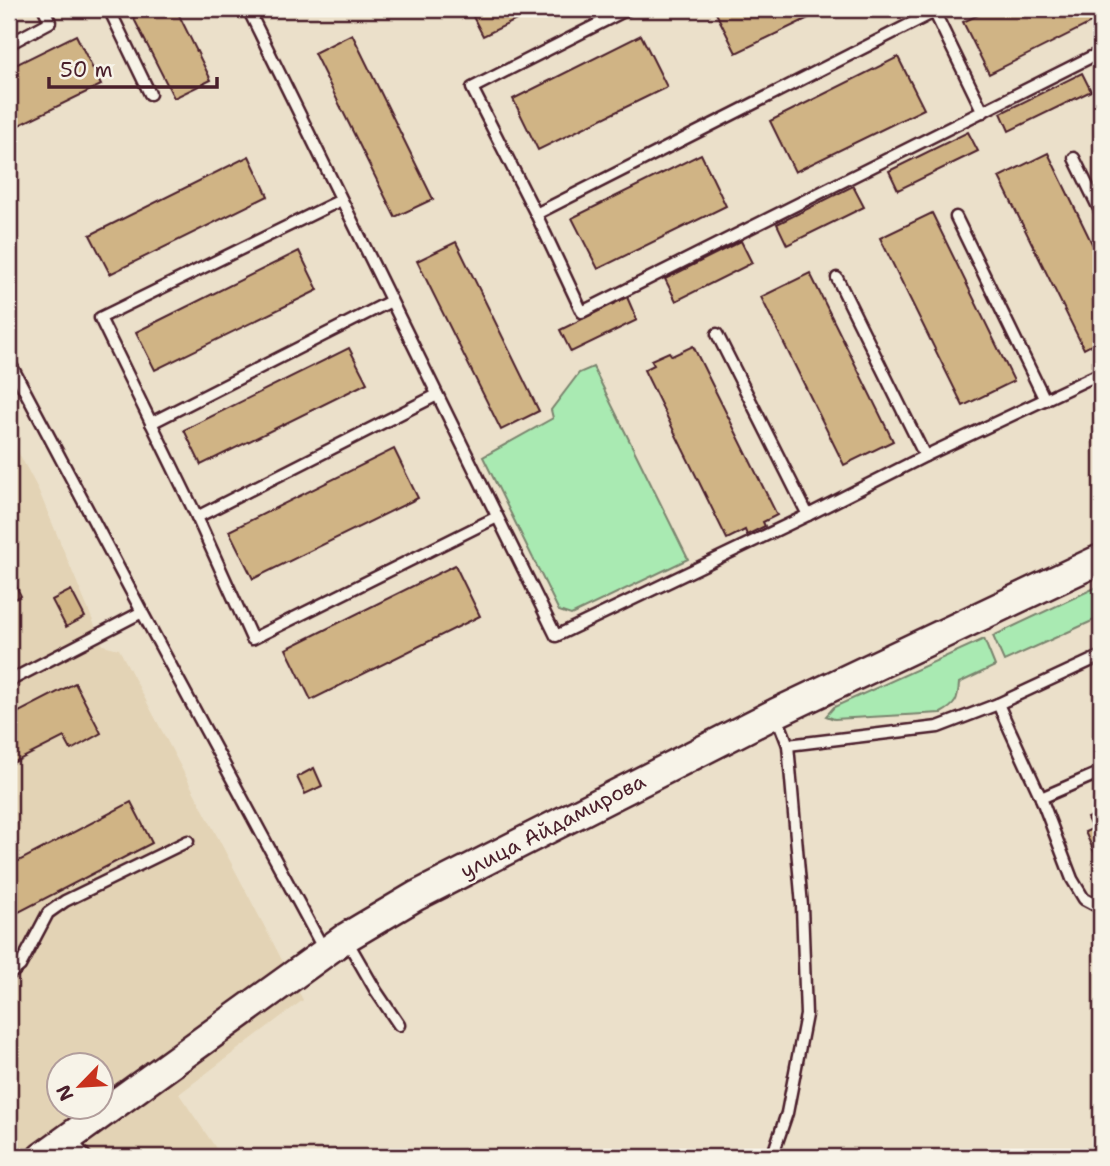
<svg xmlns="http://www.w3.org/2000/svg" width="1110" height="1166" font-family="'Shantell Sans',sans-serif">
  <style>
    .built { fill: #e3d3b5; fill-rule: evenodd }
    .green { fill: #a9eab2; stroke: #7a846e; stroke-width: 2 }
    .building { fill: #d0b485; stroke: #4a1f2b; stroke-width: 2 }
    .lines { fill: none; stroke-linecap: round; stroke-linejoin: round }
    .lane-casing { stroke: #4a1f2b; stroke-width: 15 }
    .secondary-casing { stroke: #4a1f2b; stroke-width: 33 }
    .lane { stroke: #f7f3e8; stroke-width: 10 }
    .secondary { stroke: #f7f3e8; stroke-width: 28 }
    .labels { text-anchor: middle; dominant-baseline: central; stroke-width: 5; stroke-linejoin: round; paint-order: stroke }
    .street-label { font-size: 21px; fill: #4a1f2b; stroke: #f7f3e8 }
  </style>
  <rect width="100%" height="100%" fill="#ebe0ca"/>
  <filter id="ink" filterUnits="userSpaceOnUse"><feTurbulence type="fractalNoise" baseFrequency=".0143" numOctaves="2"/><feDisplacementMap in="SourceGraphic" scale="14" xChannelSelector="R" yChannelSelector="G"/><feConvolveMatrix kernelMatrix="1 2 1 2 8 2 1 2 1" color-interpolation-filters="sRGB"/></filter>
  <g filter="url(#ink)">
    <path class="built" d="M9 435 38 489 103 645 119 649 303 1000 179 1094 222 1157H9ZM60 1064H102V1106H60Z"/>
    <g class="green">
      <path d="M593 367 688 559 571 615 559 611 483 457 553 418 551 410 579 373Z"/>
      <path d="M1101 585V617L1004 661 993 636Z"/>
      <path d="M984 639 995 666 959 683C958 700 956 705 941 713L834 719 826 716 834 707Z"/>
    </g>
    <g class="building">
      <path d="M129 9H176L211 80 174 98Z"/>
      <path d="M469 9H539L483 36Z"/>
      <path d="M714 9H827L736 53Z"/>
      <path d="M991 9H1101V18L989 74 963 22Z"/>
      <path d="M352 34 433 199 395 217 314 53Z"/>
      <path d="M76 35 101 85 9 130V68Z"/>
      <path d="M641 35 667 87 538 150 513 99Z"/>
      <path d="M898 57 924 109 795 172 770 121Z"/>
      <path d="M1082 73 1091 91 1009 131 1001 113Z"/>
      <path d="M968 132 978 151 898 190 889 171Z"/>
      <path d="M1048 153 1101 262V340L1084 349 999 177Z"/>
      <path d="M701 154 726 206 598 269 572 218Z"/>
      <path d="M249 156 268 196 110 274 90 235Z"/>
      <path d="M853 186 864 207 787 245 777 224Z"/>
      <path d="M932 213 1014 381 963 406 880 238Z"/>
      <path d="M741 241 752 263 676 301 665 279Z"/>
      <path d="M456 242 539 411 501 430 417 261Z"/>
      <path d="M299 251 318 290 155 370 136 332Z"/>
      <path d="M810 273 893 441 844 465 761 297Z"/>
      <path d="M627 297 637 320 571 352 560 330Z"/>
      <path d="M693 346 777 515 763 522 765 526 747 535 745 530 727 539 644 370 654 365 651 360 669 352 672 356Z"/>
      <path d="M349 348 367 383 201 465 184 430Z"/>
      <path d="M394 449 418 498 253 579 229 531Z"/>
      <path d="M455 565 480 616 311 700 286 649Z"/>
      <path d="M9 572 21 596 9 602Z"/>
      <path d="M71 590 85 617 66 627 52 600Z"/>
      <path d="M75 683 101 733 71 750 64 737 11 764 9 760V717Z"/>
      <path d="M314 768 322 786 305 794 297 777Z"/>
      <path d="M131 802 152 843 17 913 9 898V866Z"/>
      <path d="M1101 812V857L1097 858 1085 832 1092 829 1087 818Z"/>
    </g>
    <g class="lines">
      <g class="lane-casing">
        <g id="lane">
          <path d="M109 9 150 94"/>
          <path d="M248 9 556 636 808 515 925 456 1101 373"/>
          <path d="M628 9 472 88 536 214 582 312 1101 52"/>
          <path d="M933 9 983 112"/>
          <path d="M9 44 50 22 44 9"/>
          <path d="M1074 158 1101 213"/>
          <path d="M341 200 100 318 197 517 252 639 497 517"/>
          <path d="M536 214 940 9"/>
          <path d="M956 217 1045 400"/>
          <path d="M837 278 925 456"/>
          <path d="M717 334 808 515"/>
          <path d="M9 361 142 612"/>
          <path d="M151 423 391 301"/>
          <path d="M197 517 437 395"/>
          <path d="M9 681 142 612 324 950"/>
          <path d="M998 704 1041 798 1072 879 1084 899 1101 908"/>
          <path d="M788 745 938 727 998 704 1101 656"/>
          <path d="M1041 798 1101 772"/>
          <path d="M346 939 376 991 399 1025"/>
          <path d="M9 975 20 966 48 913 65 901 188 841"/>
          <path d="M70 1139 86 1157"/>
          <path d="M772 1157 787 1113 806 1015 802 906 788 745 777 717"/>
        </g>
      </g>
      <g class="secondary-casing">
        <path id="secondary" d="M42 1157 345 938 416 896 776 713 1101 559"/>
      </g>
      <use href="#lane" class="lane"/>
      <use href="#secondary" class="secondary"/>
    </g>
  </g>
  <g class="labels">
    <g class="street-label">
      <text transform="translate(553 826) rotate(-27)">улица Айдамирова</text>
    </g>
  </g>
  <rect width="1110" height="1166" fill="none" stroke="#f7f3e8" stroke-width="35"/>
  <rect x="18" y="18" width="1075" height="1131" fill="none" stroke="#4a1f2b" stroke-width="2.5" filter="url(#ink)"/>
  <g transform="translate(80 1086) rotate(245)"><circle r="33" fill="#f7f3e8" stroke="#b29e9c" stroke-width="2"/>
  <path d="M0-5L12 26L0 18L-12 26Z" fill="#c8321e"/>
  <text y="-10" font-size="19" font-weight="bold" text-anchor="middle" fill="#4a1f2b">N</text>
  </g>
  <path d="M49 77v10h168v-10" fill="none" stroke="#4a1f2b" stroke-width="3.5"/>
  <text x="60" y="77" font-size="21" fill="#4a1f2b" stroke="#f7f3e8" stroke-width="5" paint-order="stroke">50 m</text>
</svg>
